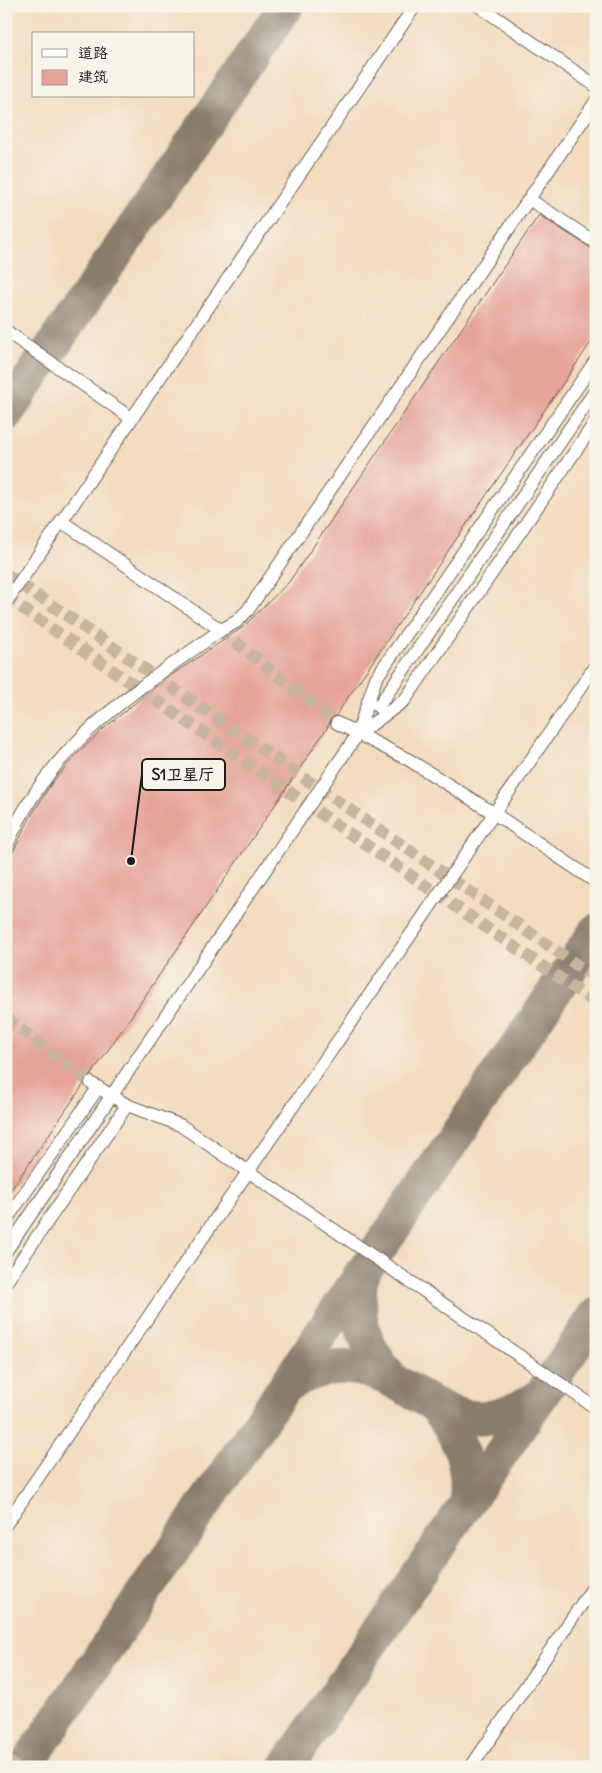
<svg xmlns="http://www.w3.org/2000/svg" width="602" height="1773" font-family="Delius,'LXGW WenKai TC',sans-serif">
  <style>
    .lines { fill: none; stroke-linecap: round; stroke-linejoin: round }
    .taxiway { stroke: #887c6d; stroke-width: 35 }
    .building { fill: #e6a398 }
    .minor-tunnel { stroke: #c8b59e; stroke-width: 12; stroke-dasharray: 12 6; stroke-linecap: butt }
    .minor-casing { stroke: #675f55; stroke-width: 14 }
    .minor { stroke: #fff; stroke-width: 12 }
    .leader { fill: none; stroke: #1c1c1c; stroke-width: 2 }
    .callout-dot { fill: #1c1c1c; stroke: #f7f3e8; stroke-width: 2 }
    .callout { fill: #f7f3e8; stroke: #1c1c1c; stroke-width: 2 }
    .callout-label { font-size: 16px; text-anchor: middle; font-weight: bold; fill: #1c1c1c }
  </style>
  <rect width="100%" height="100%" fill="#f7f3e8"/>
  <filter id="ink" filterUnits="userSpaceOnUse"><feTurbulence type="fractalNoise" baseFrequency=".02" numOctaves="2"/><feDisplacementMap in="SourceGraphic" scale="10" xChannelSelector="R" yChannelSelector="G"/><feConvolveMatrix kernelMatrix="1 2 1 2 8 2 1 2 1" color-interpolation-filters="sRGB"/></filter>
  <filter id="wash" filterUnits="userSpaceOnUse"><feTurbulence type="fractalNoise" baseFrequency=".0096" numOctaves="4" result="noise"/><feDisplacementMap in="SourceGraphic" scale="20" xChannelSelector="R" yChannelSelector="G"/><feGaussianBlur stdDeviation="1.12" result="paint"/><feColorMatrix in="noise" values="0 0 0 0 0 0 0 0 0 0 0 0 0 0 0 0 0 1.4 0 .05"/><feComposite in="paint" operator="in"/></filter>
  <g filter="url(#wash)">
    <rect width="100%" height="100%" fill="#f3dbbe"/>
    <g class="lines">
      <g class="taxiway">
        <path d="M6 414 286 6"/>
        <path d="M361 1274C356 1319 362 1344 391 1378"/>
        <path d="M285 1386C337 1355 371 1365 419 1396 439 1408 459 1419 483 1418 504 1417 521 1407 539 1397"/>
        <path d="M436 1407C460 1436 471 1466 466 1504"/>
        <path d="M25 1767 596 931"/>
        <path d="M286 1767 596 1315"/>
      </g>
    </g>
    <g id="blocks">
      <path class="building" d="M539 215 596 251V335L336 715 330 719 329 725 193 926 91 1075 84 1078 83 1085 6 1197V856L13 852 31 816 51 784 75 756 102 730 161 682 242 628 289 582Z"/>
    </g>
  </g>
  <g filter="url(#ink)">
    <use href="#blocks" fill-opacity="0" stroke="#675f55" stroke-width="1"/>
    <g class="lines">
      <g class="minor-tunnel">
        <path d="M6 574 596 978"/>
        <path d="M6 597 596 1003"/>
        <path d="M221 630 337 723"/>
        <path d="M6 1018 91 1083"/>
        <path d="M6 1760 16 1767"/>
      </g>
      <g class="minor-casing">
        <g id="minor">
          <path d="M479 6 596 86"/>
          <path d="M529 199 596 243"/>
          <path d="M6 331 131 418"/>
          <path d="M61 521 221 630"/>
          <path d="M6 602 415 6"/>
          <path d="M378 707 596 390"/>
          <path d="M337 723 409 760 495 814 596 882"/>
          <path d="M357 735 405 700 596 421"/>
          <path d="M6 848C47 745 134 692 221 630L236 622 248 610 596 101"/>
          <path d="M91 1083 127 1105 180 1125 596 1408"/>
          <path d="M6 1220 98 1088"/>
          <path d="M6 1251 357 735 376 678 596 360"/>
          <path d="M6 1282 127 1105"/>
          <path d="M6 1524 596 665"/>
          <path d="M471 1767 596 1583"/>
        </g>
      </g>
      <use href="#minor" class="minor"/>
    </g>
  </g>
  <path class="leader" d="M131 861L142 774"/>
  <circle class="callout-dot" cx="131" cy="861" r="5"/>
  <rect class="callout" x="142" y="759" width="83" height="31" rx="5"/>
  <g class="callout-label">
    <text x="183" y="780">S1卫星厅</text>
  </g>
  <rect width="602" height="1773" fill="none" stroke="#f7f3e8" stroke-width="25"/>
  <rect x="32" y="32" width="162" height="65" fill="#f7f3e8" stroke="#9f9d96"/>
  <rect x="42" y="49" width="25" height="8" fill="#ffffff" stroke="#9f9d96"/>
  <text x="78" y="58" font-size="15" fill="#1c1c1c">道路</text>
  <rect x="42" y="70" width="25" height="15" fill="#e6a398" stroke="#9f9d96"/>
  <text x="78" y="82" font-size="15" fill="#1c1c1c">建筑</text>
</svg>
